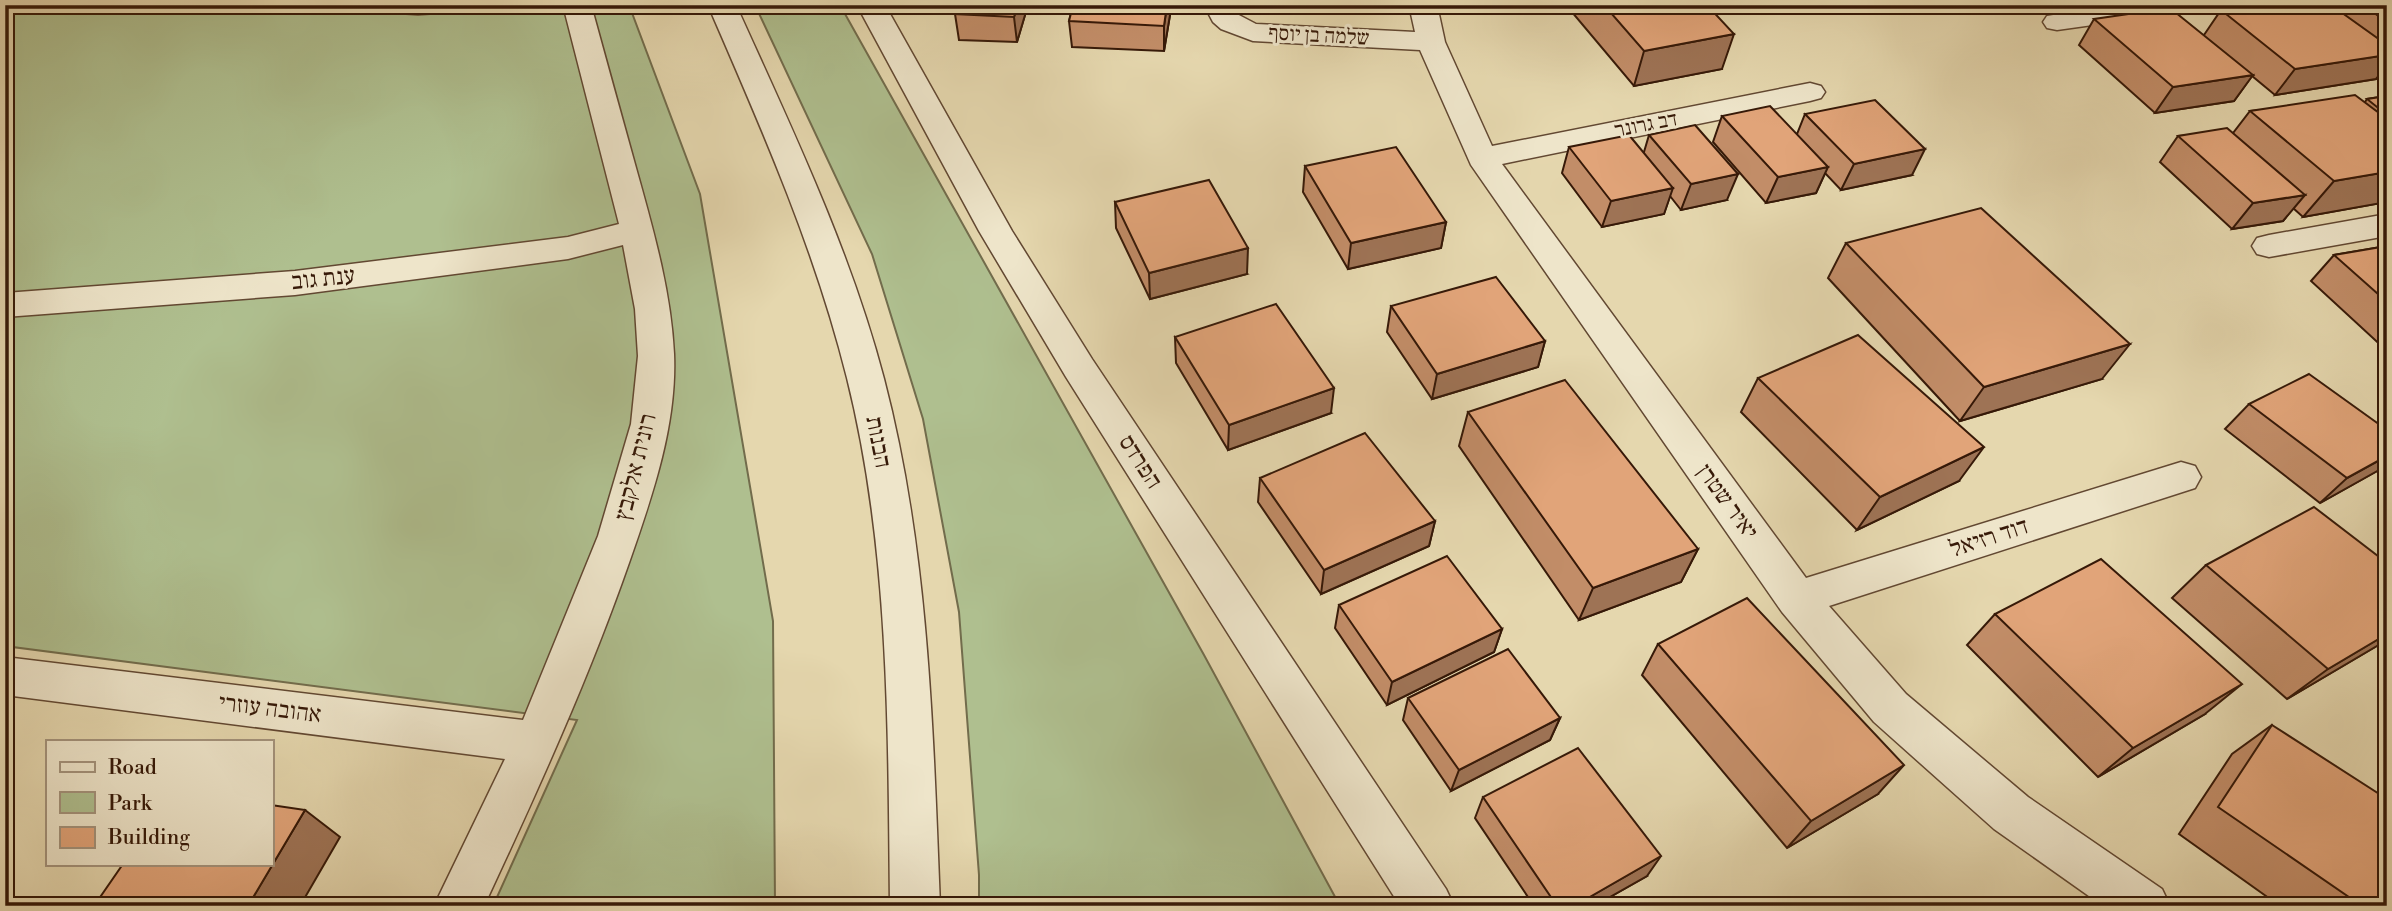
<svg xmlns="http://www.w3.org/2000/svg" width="2392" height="911" font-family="'Libre Bodoni','Frank Ruhl Libre',serif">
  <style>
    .green { fill: #afbf8f; stroke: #726c4c; stroke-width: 2 }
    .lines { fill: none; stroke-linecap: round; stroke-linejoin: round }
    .minor-casing { stroke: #624832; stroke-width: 3 }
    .tertiary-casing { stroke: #624832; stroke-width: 3 }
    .minor { fill: #eee5ca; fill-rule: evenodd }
    .tertiary { fill: #eee5ca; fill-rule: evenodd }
    .wall { fill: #c28d68; stroke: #361908; stroke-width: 2 }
    .shaded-wall { fill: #9e7355; stroke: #361908; stroke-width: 2 }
    .building { fill: #e1a479; stroke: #361908; stroke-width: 2 }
    .labels { text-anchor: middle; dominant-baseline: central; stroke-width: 6; stroke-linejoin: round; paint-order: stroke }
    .far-street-label { font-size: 21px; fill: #361908; stroke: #eee5ca }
    .street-label { font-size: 24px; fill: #361908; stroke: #eee5ca }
  </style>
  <rect width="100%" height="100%" fill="#e5d7ae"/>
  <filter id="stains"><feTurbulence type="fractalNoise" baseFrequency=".00286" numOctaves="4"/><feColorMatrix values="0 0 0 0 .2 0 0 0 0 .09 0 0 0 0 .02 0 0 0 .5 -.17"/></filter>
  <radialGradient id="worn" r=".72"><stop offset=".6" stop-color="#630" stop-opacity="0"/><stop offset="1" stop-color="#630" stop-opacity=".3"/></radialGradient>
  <g class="green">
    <path d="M5 5H629L700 194 773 621 775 906H493L577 720 5 646Z"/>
    <path d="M755 5H840L1204 655 1340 906H979V875L959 612 923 419 872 254Z"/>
  </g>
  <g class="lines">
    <g class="minor-casing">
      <g id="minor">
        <path d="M389 5H447L443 11C427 15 409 15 393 11Z"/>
        <path d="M563 5H591C606 60 621 114 636 168 653 229 671 291 674 354 677 424 653 494 630 560 589 678 537 792 484 906H434L505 759 5 695V657L523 720 598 536 631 424 638 356 635 309 623 245 568 259 295 295 5 317V293L295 271 568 237 619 224Z"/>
        <path d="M708 5H736C791 127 850 249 884 379 929 551 933 730 940 906H890C888 730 890 550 847 378 815 249 761 127 708 5Z"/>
        <path d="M1204 5H1232L1237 14 1256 24 1415 32 1409 5H1437L1445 42 1492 146 1810 83 1821 86 1825 92 1821 98 1810 101 1502 164 1806 578 2181 462 2195 466 2201 477 2195 488 1829 606 1906 694 2028 797 2162 889 2170 906H2103L1994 829 1874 722 1782 612 1471 165 1420 50 1253 41 1221 29 1213 22Z"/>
        <path d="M2116 5H2192L2188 11 2178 13 2057 30 2047 28 2043 22 2047 16Z"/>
        <path d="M2387 214V236L2269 257 2257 254 2252 246 2257 238 2269 235Z"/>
      </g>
    </g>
    <g class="tertiary-casing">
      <path id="tertiary" d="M857 5H885L1012 231 1092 359 1446 889 1454 906H1400L1066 377 979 231Z"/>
    </g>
    <use href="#minor" class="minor"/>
    <use href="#tertiary" class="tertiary"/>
  </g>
  <g class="wall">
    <path d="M1028 5 1017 42 959 40 955 14Z"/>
    <path d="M1073 5H1169L1170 15 1164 51 1072 47 1069 21Z"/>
    <path d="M1566 5H1707L1722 69 1634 86Z"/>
    <path d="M2256 5H2387V66L2376 79 2275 95 2252 76 2234 101 2155 113 2079 45 2094 19 2204 35 2221 10Z"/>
    <path d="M2387 96V202L2303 217 2293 208 2283 221 2232 229 2160 162 2178 136 2233 133 2250 111 2365 102 2367 99Z"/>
    <path d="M1805 114 1912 175 1841 190 1825 173 1816 193 1766 203 1713 142 1722 116 1797 134Z"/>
    <path d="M1649 135 1727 200 1681 210 1670 196 1664 214 1602 227 1562 173 1569 147 1644 152Z"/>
    <path d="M1305 166 1446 222 1441 248 1348 269 1303 192Z"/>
    <path d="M1115 202 1247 274 1150 299 1116 228Z"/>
    <path d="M1846 243 2102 379 1960 421 1828 278Z"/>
    <path d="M2387 246V351L2311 281 2334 255Z"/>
    <path d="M1391 306 1545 341 1538 367 1432 399 1387 332Z"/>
    <path d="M1175 337 1331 413 1228 450 1176 363Z"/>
    <path d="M1758 378 1959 481 1857 530 1741 412Z"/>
    <path d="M2249 404 2387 430V463L2379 470 2320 503 2225 429Z"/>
    <path d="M1468 412 1698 549 1681 582 1579 620 1459 446Z"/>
    <path d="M1260 478 1435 521 1429 546 1321 594 1258 502Z"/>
    <path d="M2387 552V640L2287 699 2172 598 2206 565 2380 558Z"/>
    <path d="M1339 605 1502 629 1494 652 1387 705 1335 628Z"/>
    <path d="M1995 614 2205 714 2098 777 1967 645Z"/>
    <path d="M1658 644 1878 794 1787 848 1642 675Z"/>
    <path d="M1408 698 1560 718 1550 740 1451 791 1403 720Z"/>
    <path d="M2272 725 2387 906H2280L2179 834 2232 754Z"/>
    <path d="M1483 797 1647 876 1594 906H1534L1475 818Z"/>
  </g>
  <g class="shaded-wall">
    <path d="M1018 5H1028L1017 42 1014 17Z"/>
    <path d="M1167 5H1169L1170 15 1164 51V26Z"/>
    <path d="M1734 34 1722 69 1634 86 1644 51Z"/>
    <path d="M2387 55V66L2376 79 2275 95 2295 69Z"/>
    <path d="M2253 75 2234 101 2155 113 2173 87Z"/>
    <path d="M1925 149 1912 175 1841 190 1854 164Z"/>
    <path d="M1828 167 1816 193 1766 203 1778 177Z"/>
    <path d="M2387 172V202L2303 217 2334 181Z"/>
    <path d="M1738 174 1727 200 1681 210 1691 184Z"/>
    <path d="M1673 188 1664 214 1602 227 1611 201Z"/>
    <path d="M2305 195 2283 221 2232 229 2253 203Z"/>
    <path d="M1446 222 1441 248 1348 269 1351 243Z"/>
    <path d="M1248 248 1247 274 1150 299 1149 273Z"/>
    <path d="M1545 341 1538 367 1432 399 1437 374Z"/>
    <path d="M2130 344 2102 379 1960 421 1984 387Z"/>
    <path d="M1334 388 1331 413 1228 450 1229 425Z"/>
    <path d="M1984 447 1959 481 1857 530 1880 497Z"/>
    <path d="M2387 456V463L2379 470 2320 503 2347 478Z"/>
    <path d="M1435 521 1429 546 1321 594 1324 570Z"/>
    <path d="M1698 549 1681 582 1579 620 1593 588Z"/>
    <path d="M1502 629 1494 652 1387 705 1392 682Z"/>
    <path d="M2387 634V640L2287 699 2328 669Z"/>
    <path d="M2242 684 2205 714 2098 777 2133 748Z"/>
    <path d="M1560 718 1550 740 1451 791 1459 770Z"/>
    <path d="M1904 765 1878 794 1787 848 1811 821Z"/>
    <path d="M305 810 340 837 300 906H248Z"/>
    <path d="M1661 856 1647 876 1594 906H1574Z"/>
  </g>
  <g class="building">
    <path d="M958 5H1018L1014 17 955 14Z"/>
    <path d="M1073 5H1167L1164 26 1069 21Z"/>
    <path d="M1604 5H1707L1734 34 1644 51Z"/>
    <path d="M2256 5H2331L2387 45V55L2295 69 2221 10Z"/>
    <path d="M2363 5H2387V22Z"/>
    <path d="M2170 8 2253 75 2173 87 2094 19Z"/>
    <path d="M2355 95 2387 119V172L2334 181 2250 111Z"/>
    <path d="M2387 96V115L2367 99Z"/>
    <path d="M1875 100 1925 149 1854 164 1805 114Z"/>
    <path d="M1770 106 1828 167 1778 177 1722 116Z"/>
    <path d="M1695 125 1738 174 1691 184 1649 135Z"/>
    <path d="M2227 128 2305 195 2253 203 2178 136Z"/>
    <path d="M1629 135 1673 188 1611 201 1569 147Z"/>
    <path d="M1396 147 1446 222 1351 243 1305 166Z"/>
    <path d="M1209 180 1248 248 1149 273 1115 202Z"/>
    <path d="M1981 208 2130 344 1984 387 1846 243Z"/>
    <path d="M2387 246V302L2334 255Z"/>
    <path d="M1496 277 1545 341 1437 374 1391 306Z"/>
    <path d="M1276 304 1334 388 1229 425 1175 337Z"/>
    <path d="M1858 335 1984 447 1880 497 1758 378Z"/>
    <path d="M2309 374 2387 430V456L2347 478 2249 404Z"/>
    <path d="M1565 380 1698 549 1593 588 1468 412Z"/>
    <path d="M1365 433 1435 521 1324 570 1260 478Z"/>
    <path d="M2314 507 2387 563V634L2328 669 2206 565Z"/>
    <path d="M1447 556 1502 629 1392 682 1339 605Z"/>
    <path d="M2101 559 2242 684 2133 748 1995 614Z"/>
    <path d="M1747 598 1904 765 1811 821 1658 644Z"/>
    <path d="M1508 649 1560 718 1459 770 1408 698Z"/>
    <path d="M2272 725 2387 799V906H2362L2218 807Z"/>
    <path d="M1578 748 1661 856 1574 906H1557L1483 797Z"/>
    <path d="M271 805 305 810 248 906H94L123 864H271Z"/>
  </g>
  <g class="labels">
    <g class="far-street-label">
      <text transform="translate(1319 36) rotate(3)">שלמה בן יוסף</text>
      <text transform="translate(1646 125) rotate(-11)">דב גרונר</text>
    </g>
    <g class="street-label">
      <text transform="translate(323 279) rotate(-6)">ענת גוב</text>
      <text transform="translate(878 442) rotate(79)">הבנות</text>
      <text transform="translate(1140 462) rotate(57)">הפרדס</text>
      <text transform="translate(636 467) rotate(-76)">רונית אלקבץ</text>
      <text transform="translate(1727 502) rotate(54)">יאיר שטרן</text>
      <text transform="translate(1989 538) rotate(-18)">דוד רזיאל</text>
      <text transform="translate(270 709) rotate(7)">אהובה עוזרי</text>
    </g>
  </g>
  <rect width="2392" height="911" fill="none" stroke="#e5d7ae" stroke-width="28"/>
  <rect x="7" y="7" width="2378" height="897" fill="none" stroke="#361908" stroke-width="3.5"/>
  <rect x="14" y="14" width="2364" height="883" fill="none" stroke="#361908" stroke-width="2"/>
  <rect x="46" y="740" width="228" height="126" fill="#eee5ca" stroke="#a4937c" stroke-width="2"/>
  <rect x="60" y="762" width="35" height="10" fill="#eee5ca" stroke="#a4937c" stroke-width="2"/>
  <text x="108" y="774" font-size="21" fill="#361908">Road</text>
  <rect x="60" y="792" width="35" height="21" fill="#afbf8f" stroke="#a4937c" stroke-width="2"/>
  <text x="108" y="810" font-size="21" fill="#361908">Park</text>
  <rect x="60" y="827" width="35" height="21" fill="#e1a479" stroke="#a4937c" stroke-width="2"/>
  <text x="108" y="844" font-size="21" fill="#361908">Building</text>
  <rect width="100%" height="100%" filter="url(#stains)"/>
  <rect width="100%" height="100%" fill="url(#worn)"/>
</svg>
